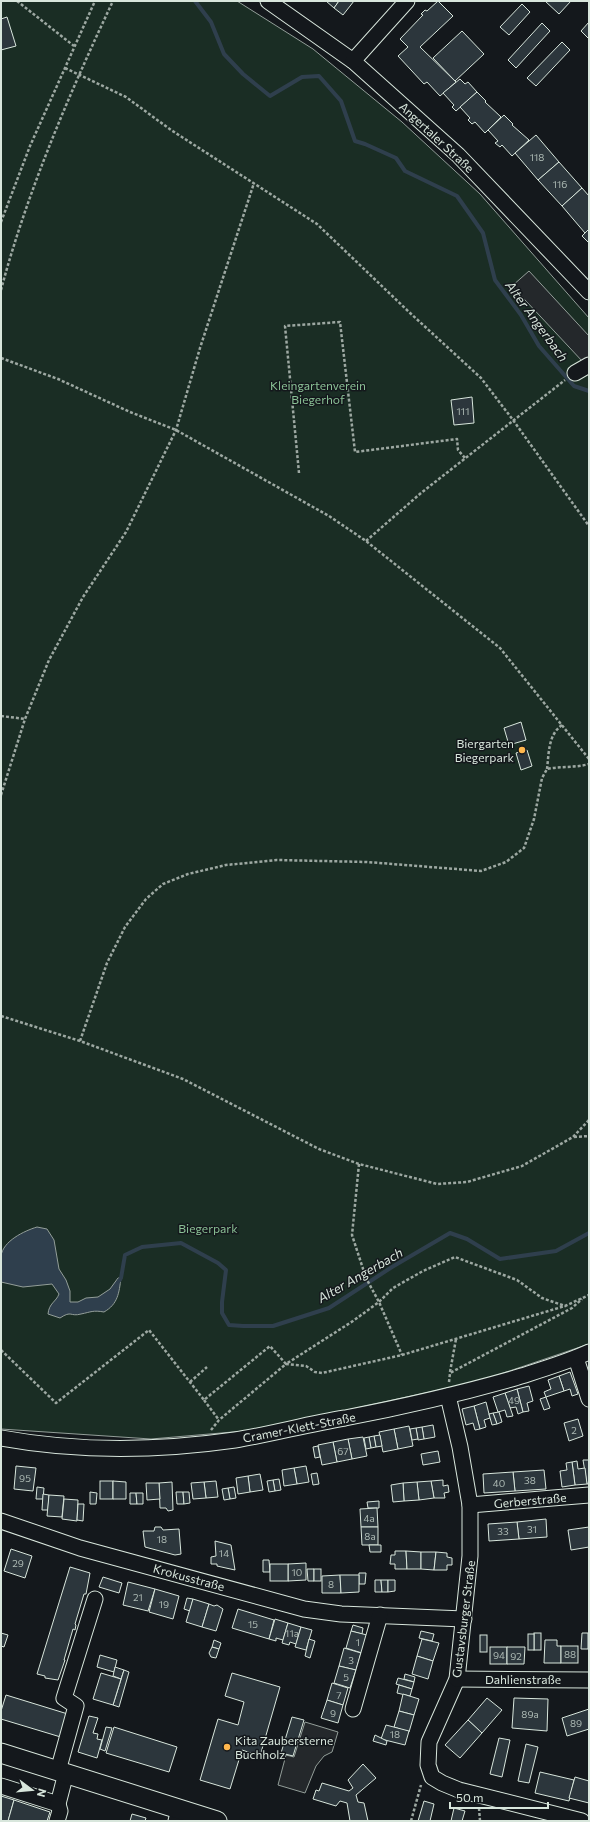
<svg xmlns="http://www.w3.org/2000/svg" width="590" height="1822" font-family="Commissioner,sans-serif">
  <style>
    .green { fill: #1a2d24; stroke: #939e99 }
    .parking { fill: #24282b; stroke: #939e99 }
    .water { fill: #2f3f4d; stroke: #939e99 }
    .lines { fill: none; stroke-linecap: round; stroke-linejoin: round }
    .stream { stroke: #2f3f4d; stroke-width: 4 }
    .building { fill: #2c363c; stroke: #d8e6dc }
    .minor-casing { stroke: #d8e6dc; stroke-width: 17 }
    .major-casing { stroke: #d8e6dc; stroke-width: 21 }
    .path { stroke: #9da8a2; stroke-width: 2.5; stroke-dasharray: 3 2; stroke-linecap: butt }
    .minor { stroke: #14181c; stroke-width: 15 }
    .major { stroke: #14181c; stroke-width: 19 }
    .poi-dot { fill: #ffb74d; stroke: #14181c; stroke-width: 1.5 }
    .labels { text-anchor: middle; dominant-baseline: central; stroke-width: 3; stroke-linejoin: round; paint-order: stroke }
    .number-label { font-size: 10px; fill: #adbab4 }
    .street-label { font-size: 12px; fill: #d8e6dc; stroke: #14181c }
    .park-label { font-size: 12px; fill: #8ac095; stroke: #14181c }
    .poi-label { font-size: 12px; fill: #d8e6dc; stroke: #14181c; text-anchor: end }
    .water-label { font-size: 13px; font-style: italic; fill: #d8e6dc; stroke: #14181c }
  </style>
  <rect width="100%" height="100%" fill="#14181c"/>
  <path class="green" d="M1 1H237L313 49 402 122 480 194 589 318V1344L480 1381 256 1430 151 1439 1 1429Z"/>
  <g class="parking">
    <path d="M529 271 589 336V356L583 362 512 286Z"/>
    <path d="M305 1722 338 1732 332 1752 324 1756 316 1766 305 1793 278 1785 286 1755 294 1757Z"/>
  </g>
  <path class="water" d="M37 1227 47 1229 54 1240 59 1269 66 1280 70 1291V1302H78L86 1298 98 1297 110 1289 118 1278H121C119 1293 118 1304 104 1312 93 1310 91 1312 81 1314 70 1317 72 1310 60 1318L48 1314C49 1303 56 1302 59 1294L52 1284 23 1287 1 1282C1 1274 0 1265 1 1256 3 1241 24 1231 37 1227Z"/>
  <g class="lines">
    <g class="stream">
      <path d="M195 1 211 22 224 54 243 74 270 96 302 77 319 76 341 101 355 141 365 144 396 158 405 171 457 196 483 233 495 280 521 315 539 346 574 386 589 391"/>
      <path d="M119 1281 121 1278 125 1255 142 1247 181 1243 218 1263 226 1270 222 1302V1313L229 1325 243 1326H273L329 1308 392 1267 450 1233 467 1239 500 1259 556 1251 589 1233"/>
    </g>
  </g>
  <g class="building">
    <path d="M326 1H339L334 8Z"/>
    <path d="M339 1H354L343 15 334 8Z"/>
    <path d="M438 1 453 16 420 47 456 82 440 96 427 82 424 84 398 56 408 47 400 39 423 15 421 14 425 10 427 11Z"/>
    <path d="M545 1H571L559 14Z"/>
    <path d="M522 4 530 12 509 35 500 27Z"/>
    <path d="M7 17 16 46 1 50V19Z"/>
    <path d="M589 22V39L581 31Z"/>
    <path d="M542 23 550 31 516 68 508 60Z"/>
    <path d="M462 31 484 54 455 81 433 58Z"/>
    <path d="M562 42 570 50 536 86 527 78Z"/>
    <path d="M460 79 465 84 468 82 477 92 456 111 452 107 454 105 443 93Z"/>
    <path d="M477 92 486 101 485 102 501 117 485 133 475 122 472 124 468 120 470 118 460 107Z"/>
    <path d="M504 115 513 124 512 125 529 140 512 156 502 145 500 147 495 143 498 141 488 130Z"/>
    <path d="M536 135 559 162 538 180 515 153Z"/>
    <path d="M559 162 582 188 562 206 538 180Z"/>
    <path d="M582 188 589 196V229L585 233 562 206Z"/>
    <path d="M589 229V243L582 236Z"/>
    <path d="M472 397 474 423 454 425 451 400Z"/>
    <path d="M521 722 526 740 509 745 504 728Z"/>
    <path d="M527 750 532 766 521 770 516 753Z"/>
    <path d="M570 1372 578 1394 572 1396 570 1389 564 1391 559 1376Z"/>
    <path d="M559 1376 564 1391 546 1397 544 1392 551 1389 548 1380Z"/>
    <path d="M529 1386 533 1401 527 1403 529 1411 523 1412 517 1389Z"/>
    <path d="M517 1389 523 1412 518 1414 516 1407 510 1408 505 1393Z"/>
    <path d="M505 1393 513 1416 507 1417 505 1410 498 1412 493 1397Z"/>
    <path d="M546 1397 550 1408 544 1410 540 1399Z"/>
    <path d="M486 1402 490 1418 484 1420 486 1427 480 1429 474 1406Z"/>
    <path d="M474 1406 480 1429 475 1430 473 1423 466 1425 462 1409Z"/>
    <path d="M499 1412 502 1422 497 1424 493 1413Z"/>
    <path d="M493 1413 497 1424 492 1425 489 1414Z"/>
    <path d="M578 1419 583 1436 569 1441 564 1423Z"/>
    <path d="M433 1425 435 1437 424 1439 422 1427Z"/>
    <path d="M409 1426 413 1446 398 1449 394 1429Z"/>
    <path d="M422 1427 424 1439 418 1440 416 1428Z"/>
    <path d="M416 1428 418 1439 412 1440 410 1429Z"/>
    <path d="M394 1429 398 1449 383 1452 379 1432Z"/>
    <path d="M380 1435 382 1446 376 1447 374 1436Z"/>
    <path d="M374 1436 376 1447 371 1448 369 1437Z"/>
    <path d="M363 1437 367 1456 352 1459 348 1439Z"/>
    <path d="M369 1437 371 1448 366 1449 364 1438Z"/>
    <path d="M348 1439 352 1459 337 1462 333 1442Z"/>
    <path d="M333 1442 337 1462 322 1465 318 1445Z"/>
    <path d="M318 1446 320 1457 315 1458 313 1447Z"/>
    <path d="M438 1451 440 1462 423 1465 421 1454Z"/>
    <path d="M583 1460H589V1484H587Z"/>
    <path d="M577 1461 578 1469 585 1468 587 1484 575 1485 572 1462Z"/>
    <path d="M572 1462 575 1485 562 1487 560 1471 567 1470 566 1463Z"/>
    <path d="M16 1466 36 1468 33 1491 14 1489Z"/>
    <path d="M306 1466 309 1482 297 1484 294 1468Z"/>
    <path d="M294 1468 297 1484 284 1486 282 1470Z"/>
    <path d="M544 1470 546 1489 515 1491 513 1472Z"/>
    <path d="M513 1472 515 1491 484 1493 483 1474Z"/>
    <path d="M317 1473 319 1484 313 1485 311 1474Z"/>
    <path d="M260 1474 263 1490 250 1492 248 1476Z"/>
    <path d="M248 1476 250 1492 238 1494 236 1478Z"/>
    <path d="M279 1479 281 1490 275 1491 273 1480Z"/>
    <path d="M273 1480 275 1491 269 1492 267 1481Z"/>
    <path d="M443 1480V1486L448 1485 449 1492 444 1493 445 1498H434L431 1481Z"/>
    <rect x="100" y="1481" width="13" height="18"/>
    <path d="M113 1481 126 1482V1499H113Z"/>
    <path d="M216 1481 218 1497 206 1498 204 1482Z"/>
    <path d="M431 1481 434 1498 419 1500 417 1482Z"/>
    <path d="M172 1482 173 1510 168 1511 166 1508H160L159 1483Z"/>
    <path d="M204 1482 206 1498 193 1499 191 1483Z"/>
    <path d="M417 1482 419 1500 404 1501 403 1483Z"/>
    <path d="M146 1483H159L160 1499 147 1500Z"/>
    <path d="M403 1483 404 1501 393 1502 391 1485Z"/>
    <path d="M37 1487 44 1488 43 1499H36Z"/>
    <path d="M234 1487 236 1498 230 1499 228 1488Z"/>
    <path d="M228 1488 230 1499 224 1500 222 1489Z"/>
    <path d="M90 1492 97 1493 96 1504H90Z"/>
    <path d="M176 1492H183L184 1504H177Z"/>
    <path d="M183 1492H189L190 1503 184 1504Z"/>
    <path d="M130 1493H136L137 1504H130Z"/>
    <path d="M136 1493H143V1504H137Z"/>
    <path d="M43 1494 49 1495 48 1510H42Z"/>
    <path d="M49 1495 64 1496 62 1517 47 1516Z"/>
    <path d="M64 1499 78 1500 77 1521 62 1519Z"/>
    <path d="M379 1501V1508H368L367 1502Z"/>
    <path d="M78 1504H84L83 1521 77 1520Z"/>
    <path d="M377 1508 378 1527H361L360 1509Z"/>
    <path d="M546 1519 547 1537 519 1539 517 1522Z"/>
    <path d="M517 1522 519 1539 489 1541 488 1524Z"/>
    <path d="M155 1527H161L163 1530 179 1529 181 1554 175 1555 145 1547 143 1531H154Z"/>
    <path d="M361 1527H378V1545H362Z"/>
    <path d="M589 1527V1547L571 1550 568 1530Z"/>
    <path d="M215 1541 231 1545 235 1570 217 1566V1564H211V1557L216 1556Z"/>
    <path d="M369 1545H381V1552H370Z"/>
    <path d="M11 1549 32 1556 25 1578 4 1571Z"/>
    <path d="M395 1551H406L407 1569H395V1564H390L391 1555H395Z"/>
    <path d="M406 1551 421 1552V1569H407Z"/>
    <path d="M421 1552H436L434 1570 421 1569Z"/>
    <path d="M436 1552 447 1553V1557L452 1558V1565H447V1570H434Z"/>
    <path d="M263 1560H269L270 1572H263Z"/>
    <path d="M306 1563V1580L288 1581V1564Z"/>
    <rect x="270" y="1564" width="18" height="17"/>
    <path d="M70 1567 90 1573 86 1594H84L75 1624 76 1625 75 1630 73 1629 64 1660H65L58 1680 45 1678V1676L37 1674Z"/>
    <path d="M307 1569H314V1581H308Z"/>
    <rect x="314" y="1569" width="7" height="12"/>
    <path d="M359 1573H366L365 1584H359Z"/>
    <path d="M340 1575 341 1593H322V1576Z"/>
    <path d="M340 1575H359V1592L341 1593Z"/>
    <path d="M103 1577 122 1583 119 1593 99 1587Z"/>
    <path d="M375 1580H381L382 1592H375Z"/>
    <path d="M381 1580H388V1592H382Z"/>
    <path d="M388 1580H395V1591L388 1592Z"/>
    <path d="M128 1582 155 1589 148 1611 123 1605Z"/>
    <path d="M155 1589 179 1596 173 1619 149 1612Z"/>
    <path d="M187 1598 193 1599 190 1611 184 1609Z"/>
    <path d="M193 1599 209 1604 202 1627 186 1622Z"/>
    <path d="M209 1604 214 1606 217 1605 223 1609 216 1631 202 1627Z"/>
    <path d="M238 1609 274 1620 269 1639 232 1628Z"/>
    <path d="M275 1619 288 1623 283 1640 276 1638V1641L269 1639Z"/>
    <path d="M288 1623 301 1627 296 1644 290 1642 289 1645 282 1643Z"/>
    <path d="M353 1625 363 1628 362 1634 351 1631Z"/>
    <path d="M301 1627 312 1630 306 1650 295 1647Z"/>
    <path d="M351 1631 367 1635 362 1653 346 1648Z"/>
    <path d="M421 1631 434 1634 432 1641 419 1638Z"/>
    <path d="M1 1633 8 1635 4 1647 1 1646Z"/>
    <rect x="534" y="1633" width="7" height="17"/>
    <path d="M582 1633H588V1649H581Z"/>
    <rect x="528" y="1634" width="6" height="16"/>
    <rect x="480" y="1635" width="7" height="17"/>
    <path d="M309 1639 315 1641 310 1658 305 1656Z"/>
    <path d="M422 1639 439 1643 433 1661 417 1656Z"/>
    <path d="M214 1640 221 1643 219 1649 212 1647Z"/>
    <path d="M545 1640H557V1646H561V1663H544Z"/>
    <rect x="561" y="1646" width="17" height="17"/>
    <path d="M212 1647 219 1649 216 1658 211 1657 209 1653Z"/>
    <rect x="490" y="1647" width="17" height="17"/>
    <path d="M507 1647H525L524 1664H507Z"/>
    <path d="M344 1648 361 1653 356 1670 339 1666Z"/>
    <path d="M100 1655 117 1660 114 1672 97 1667Z"/>
    <path d="M417 1656 433 1661 428 1679 412 1674Z"/>
    <path d="M339 1666 356 1670 350 1688 334 1683Z"/>
    <path d="M115 1667 124 1670 121 1679 113 1676Z"/>
    <path d="M124 1670 129 1672 119 1707 113 1705Z"/>
    <path d="M101 1673 121 1679 113 1705 93 1699Z"/>
    <path d="M232 1673 280 1687 260 1756 242 1750 230 1789 200 1780 218 1719 238 1725 244 1702 225 1696Z"/>
    <path d="M405 1674 415 1677 414 1682 404 1679Z"/>
    <path d="M398 1678 414 1682 412 1689 396 1684Z"/>
    <path d="M332 1683 348 1688 343 1705 327 1700Z"/>
    <path d="M399 1685 412 1689 410 1696 397 1693Z"/>
    <path d="M403 1694 419 1699 414 1715 399 1711Z"/>
    <path d="M6 1695 71 1715 64 1738 1 1719V1711Z"/>
    <path d="M487 1698 502 1710 482 1733 468 1720Z"/>
    <path d="M514 1698 548 1699 547 1731 512 1728Z"/>
    <path d="M327 1700 343 1705 338 1723 321 1718Z"/>
    <path d="M589 1709V1729L567 1736 562 1718Z"/>
    <path d="M399 1711 414 1715 409 1732 394 1727Z"/>
    <path d="M89 1716 98 1718 93 1733 98 1734 97 1739 102 1740 97 1758 78 1752Z"/>
    <path d="M292 1717 304 1720 293 1756 281 1753Z"/>
    <path d="M468 1720 482 1733 460 1758 445 1745Z"/>
    <path d="M386 1725 409 1731 405 1745 381 1739Z"/>
    <path d="M106 1727 112 1728 105 1751 100 1749Z"/>
    <path d="M114 1727 177 1747 169 1772 106 1753Z"/>
    <path d="M375 1735 387 1741 386 1745 373 1741Z"/>
    <path d="M499 1738 510 1740 502 1777 490 1774Z"/>
    <path d="M526 1744 538 1747 529 1783 518 1781Z"/>
    <path d="M363 1764 376 1778 356 1795 358 1802 364 1803 368 1821H350L347 1803 340 1801 336 1806 313 1799 316 1790 319 1791 322 1783 349 1791 353 1788 348 1780Z"/>
    <path d="M540 1772 574 1780 569 1801 535 1793Z"/>
    <path d="M575 1777 589 1781V1803L569 1798Z"/>
    <path d="M1 1796 14 1800 8 1821H1Z"/>
    <path d="M14 1800 50 1812 47 1821H8Z"/>
    <path d="M424 1801 434 1804 430 1821H418Z"/>
    <path d="M454 1808 465 1811 462 1821H451Z"/>
    <path d="M132 1814 146 1818 145 1821H130Z"/>
  </g>
  <g class="lines">
    <g class="minor-casing">
      <g id="minor">
        <path d="M268 1 353 61 458 155 589 292"/>
        <path d="M353 61 407 1"/>
        <path d="M575 373 589 365"/>
        <path d="M576 1358 589 1399"/>
        <path d="M448 1396 460 1447 470 1505V1556L457 1679 429 1742 428 1765 432 1777 442 1783 459 1790 582 1821"/>
        <path d="M1 1438C78 1452 158 1451 235 1440 272 1434 308 1424 345 1418 402 1407 459 1394 515 1378 540 1370 565 1363 589 1352"/>
        <path d="M470 1505 589 1495"/>
        <path d="M1 1521 80 1548 304 1609 341 1614 464 1619"/>
        <path d="M457 1679 589 1680"/>
        <path d="M353 1709 380 1615"/>
        <path d="M58 1771 76 1706 64 1698 95 1599"/>
        <path d="M1 1786 58 1804 66 1773"/>
        <path d="M57 1821 60 1811 58 1804"/>
        <path d="M176 1821 179 1809"/>
      </g>
    </g>
    <g class="major-casing">
      <path id="major" d="M1 1753 217 1821"/>
    </g>
    <g class="path">
      <path d="M17 1 74 46"/>
      <path d="M65 68 126 97 171 130 317 224 409 312 481 378 513 420 589 526"/>
      <path d="M1 222 30 146 95 1"/>
      <path d="M1 290C27 192 70 92 113 1"/>
      <path d="M1 358 58 379 130 412 176 430 329 516 366 541 500 648 589 759"/>
      <path d="M299 473 285 326 340 322 355 452 457 439 458 450 465 458"/>
      <path d="M366 541 421 493 565 380"/>
      <path d="M1 716 25 719"/>
      <path d="M547 769C549 753 548 735 562 725"/>
      <path d="M1 795 25 719 49 660 83 597 126 532 176 430 200 348 254 183"/>
      <path d="M1 1016 80 1041 183 1079 319 1149 359 1164 437 1184 467 1182 522 1166 573 1137 589 1120"/>
      <path d="M80 1041 107 963 125 927 146 899 163 884 188 874 226 865 277 860 367 862 481 871 506 862 524 848 534 819 542 778 547 769C561 766 575 768 589 764"/>
      <path d="M574 1137 589 1136"/>
      <path d="M359 1164 352 1235 366 1278 379 1302 402 1355"/>
      <path d="M1 1350 56 1403 149 1330 204 1400 270 1346 286 1364 353 1321 379 1302 393 1288 423 1271 455 1257 517 1280 542 1298 565 1306 589 1295"/>
      <path d="M450 1372 456 1339"/>
      <path d="M190 1382 207 1367"/>
      <path d="M449 1382 450 1373 572 1308 582 1299"/>
      <path d="M204 1400 219 1420"/>
      <path d="M211 1430 219 1420 286 1364 306 1366 315 1372 322 1373 402 1355 565 1306"/>
      <path d="M479 1808 480 1821"/>
      <path d="M411 1821 421 1785"/>
    </g>
    <use href="#minor" class="minor"/>
    <use href="#major" class="major"/>
  </g>
  <g class="poi-dot">
    <circle cx="522" cy="750" r="4"/>
    <circle cx="227" cy="1747" r="4"/>
  </g>
  <g class="labels">
    <g class="number-label">
      <text x="537" y="157">118</text>
      <text x="560" y="184">116</text>
      <text x="463" y="411">111</text>
      <text x="514" y="1400">49</text>
      <text x="574" y="1430">2</text>
      <text x="343" y="1451">67</text>
      <text x="25" y="1478">95</text>
      <text x="530" y="1480">38</text>
      <text x="499" y="1483">40</text>
      <text x="369" y="1518">4a</text>
      <text x="532" y="1529">31</text>
      <text x="503" y="1531">33</text>
      <text x="370" y="1536">8a</text>
      <text x="162" y="1539">18</text>
      <text x="224" y="1553">14</text>
      <text x="18" y="1563">29</text>
      <text x="297" y="1572">10</text>
      <text x="331" y="1584">8</text>
      <text x="138" y="1597">21</text>
      <text x="164" y="1604">19</text>
      <text x="253" y="1624">15</text>
      <text x="292" y="1633">11a</text>
      <text x="358" y="1642">1</text>
      <text x="570" y="1654">88</text>
      <text x="499" y="1655">94</text>
      <text x="516" y="1656">92</text>
      <text x="351" y="1660">3</text>
      <text x="346" y="1677">5</text>
      <text x="339" y="1695">7</text>
      <text x="333" y="1713">9</text>
      <text x="530" y="1714">89a</text>
      <text x="576" y="1723">89</text>
      <text x="395" y="1734">18</text>
    </g>
    <g class="street-label">
      <text transform="translate(437 137) rotate(43)">Angertaler Straße</text>
      <text transform="translate(299 1427) rotate(-11)">Cramer-Klett-Straße</text>
      <text transform="translate(530 1500) rotate(-5)">Gerberstraße</text>
      <text transform="translate(189 1577) rotate(15)">Krokusstraße</text>
      <text transform="translate(463 1619) rotate(-83)">Gustavsburger Straße</text>
      <text x="523" y="1679">Dahlienstraße</text>
    </g>
    <g class="park-label">
      <text x="318" y="385">Kleingartenverein<tspan x="318" dy="14">Biegerhof</tspan></text>
      <text x="208" y="1228">Biegerpark</text>
    </g>
    <g class="poi-label">
      <text x="514" y="743">Biergarten<tspan x="514" dy="14">Biegerpark</tspan></text>
      <text x="235" y="1740" text-anchor="start">Kita Zaubersterne<tspan x="235" dy="14">Buchholz</tspan></text>
    </g>
    <g class="water-label">
      <text transform="translate(537 321) rotate(54)">Alter Angerbach</text>
      <text transform="translate(360 1275) rotate(-30)">Alter Angerbach</text>
    </g>
  </g>
  <rect width="590" height="1822" fill="none" stroke="#d8e6dc" stroke-width="4"/>
  <g transform="translate(32 1790) rotate(106)" stroke="#14181c" stroke-width="3" paint-order="stroke">
  <path d="M0-3L7 15L0 10L-7 15Z" fill="#d8e6dc"/>
  <text y="-6" font-size="11" font-weight="bold" text-anchor="middle" fill="#d8e6dc">N</text>
  </g>
  <path d="M450 1802v6h98v-6" fill="none" stroke="#d8e6dc" stroke-width="2"/>
  <text x="456" y="1802" font-size="12" fill="#d8e6dc" stroke="#14181c" stroke-width="3" paint-order="stroke">50 m</text>
</svg>
